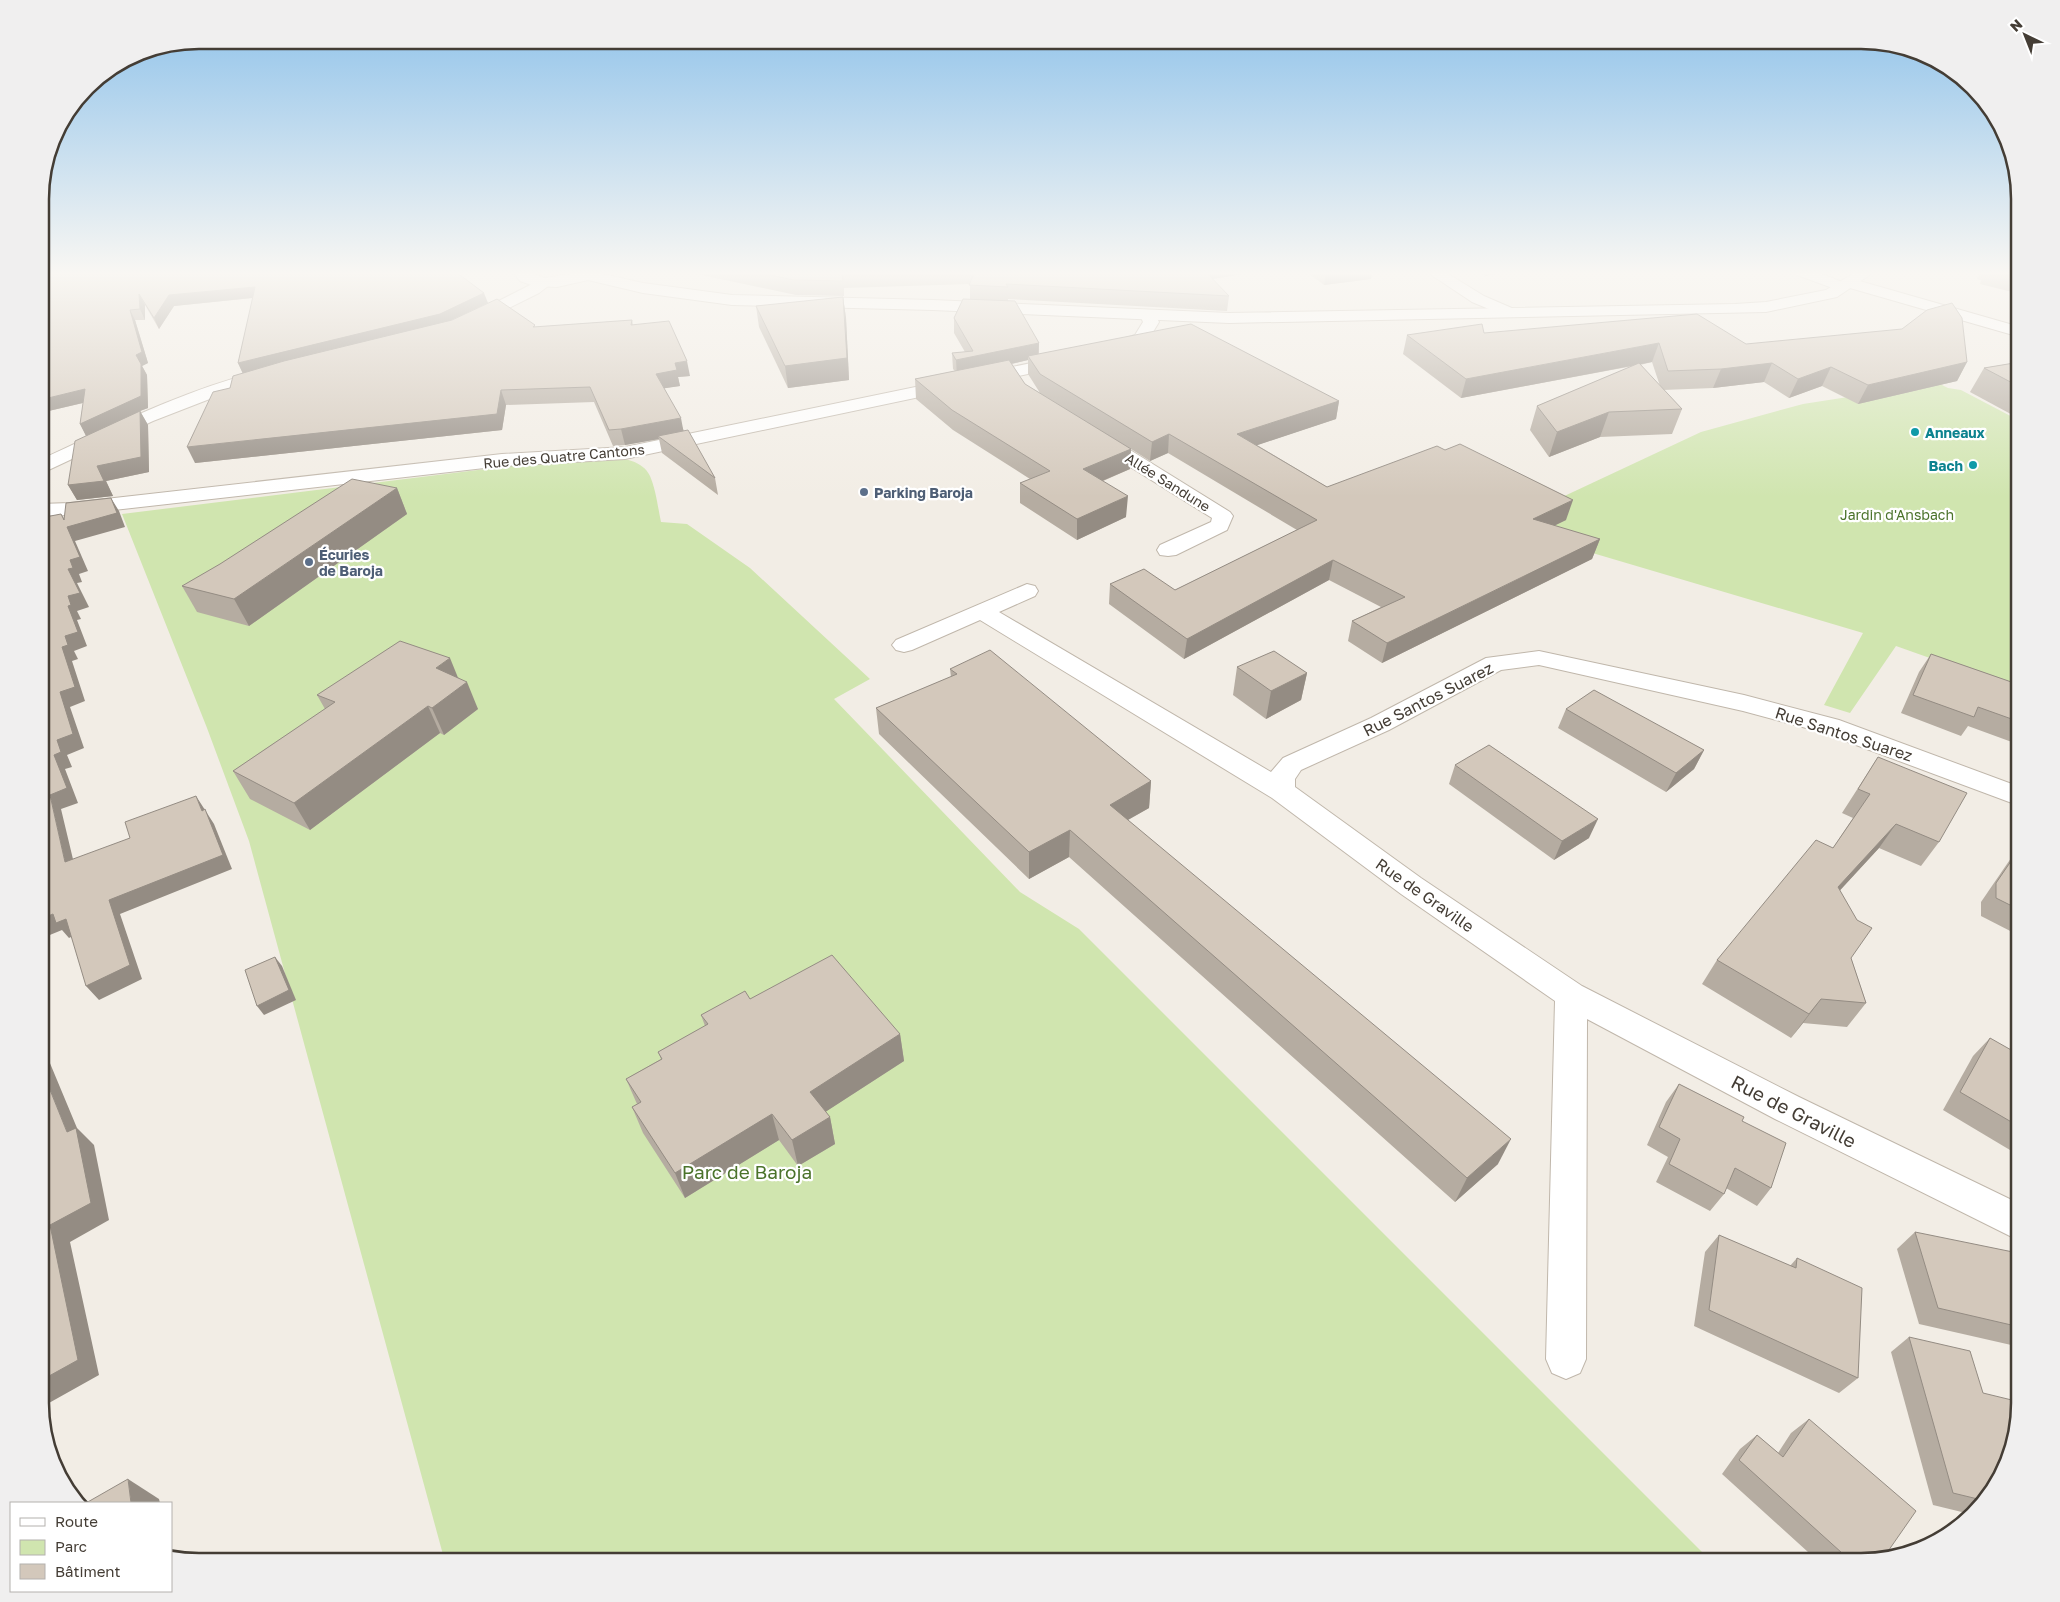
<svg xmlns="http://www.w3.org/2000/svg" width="2060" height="1602" font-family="'Golos Text',sans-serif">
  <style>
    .green { fill: #d0e5af }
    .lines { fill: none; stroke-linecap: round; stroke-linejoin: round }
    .minor-casing { stroke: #c0b7ab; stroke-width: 2 }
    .tertiary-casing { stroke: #c0b7ab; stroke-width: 2 }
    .minor { fill: #fff; fill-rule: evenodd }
    .tertiary { fill: #fff; fill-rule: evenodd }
    .wall { fill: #b5aca1; fill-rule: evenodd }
    .shaded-wall { fill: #948c83 }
    .building { fill: #d3c8bb; stroke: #948c83 }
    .culture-dot { fill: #0f9aa8; stroke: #fff; stroke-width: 2 }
    .service-dot { fill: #5c6f8a; stroke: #fff; stroke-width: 2 }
    .labels { text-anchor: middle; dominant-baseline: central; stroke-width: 4.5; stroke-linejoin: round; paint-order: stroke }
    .far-culture-label { font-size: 14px; font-weight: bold; fill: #0d838f; stroke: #fff; text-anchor: start }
    .far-street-label { font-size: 14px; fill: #443d35; stroke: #fff }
    .far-service-label { font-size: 14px; font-weight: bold; fill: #4e5e75; stroke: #fff; text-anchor: start }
    .far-park-label { font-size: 14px; fill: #4b732b; stroke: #fff }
    .street-label { font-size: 16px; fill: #443d35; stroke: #fff }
    .near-street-label { font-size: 19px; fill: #443d35; stroke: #fff }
    .near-park-label { font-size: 19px; fill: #4b732b; stroke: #fff }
    .rim { fill: none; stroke: #443d35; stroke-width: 2.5 }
  </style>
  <rect width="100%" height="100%" fill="#f2ede5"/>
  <g class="green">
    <path d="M1938 383 1948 388 1961 390 2020 421V690L1896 646 1850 713 1824 705 1863 633 1552 541 1526 514 1701 432 1803 404Z"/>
    <path d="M567 459C591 459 638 450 650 476 656 490 658 508 661 522L687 524 750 568 870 679 834 699 1020 892 1079 929 1712 1562H445L249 841 207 728 122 514Z"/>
  </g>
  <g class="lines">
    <g class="minor-casing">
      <g id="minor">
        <path d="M1427 272H1445L1484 296 1514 309 1516 312 1508 317 1472 302Z"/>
        <path d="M1795 272H1817L1842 282 1849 278 2020 327V337L1850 288 1843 292 1838 290 1797 275Z"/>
        <path d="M544 278 552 283 539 293 477 324H465L463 321 465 318Z"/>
        <path d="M1148 310 1154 312 1159 322 1147 342 1118 353H1106L1104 349 1106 345 1135 335 1143 322 1140 315Z"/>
        <path d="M1065 356 1071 357 1074 361 1071 365 625 459 502 466 70 515 40 516V504L70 503 502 454 625 447Z"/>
        <path d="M265 370 271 371 274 375 271 379 220 395 153 421 40 474V460C113 426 186 389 265 370Z"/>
        <path d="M1099 433 1106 435 1230 512 1233 516 1227 530 1176 555 1168 556 1160 555 1157 550 1160 545 1211 522 1212 518 1092 443 1089 439 1092 435Z"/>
        <path d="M1027 584 1035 586 1038 591 1035 596 999 612 1271 772 1283 758 1371 718 1486 658 1539 651 1744 695 1839 720 2020 787V806L1821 732 1743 711 1539 665 1501 670 1389 730 1301 770 1295 779V787L1421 878 1582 986 1799 1097 2020 1204V1241L1775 1119 1587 1019 1586 1359 1580 1373 1566 1379 1552 1373 1546 1359 1555 1001 1401 894 1272 798 980 620 912 650 904 652 896 650 892 645 896 640Z"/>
      </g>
    </g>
    <g class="tertiary-casing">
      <path id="tertiary" d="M513 272H529L545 278 583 272H604L603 274 643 283 732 295 933 300 1229 313 1735 304 1766 302 1826 290 1856 272H1874L1837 297 1766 312 1229 323 933 310 732 305 643 293 588 280 557 287 534 286 520 281Z"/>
    </g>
    <use href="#minor" class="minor"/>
    <use href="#tertiary" class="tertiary"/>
  </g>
  <g class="wall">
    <path d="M40 272 488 303 451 320 535 325V327L632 320 633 325 690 376 678 377 680 386 664 388 684 431 715 478 718 495 662 453 659 439 625 445 613 446 594 402 506 405 502 430 195 463 230 388 243 373 238 363 253 298 174 306 159 329 145 305V320H135L148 363 142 366 147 375 148 408 140 411 148 425 149 472 106 481 113 496 77 500 68 485 86 435 80 424 83 403 40 413Z"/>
    <path d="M687 272H1256L1212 279 1229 296 1227 311 1008 299V301L1039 343V354L1339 401 1336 419 1257 445 1327 487 1566 520 1554 526 1600 539 1592 559 1382 663 1348 641 1352 621 1381 607 1329 580 1184 659 1109 604 1110 584 1175 590 1297 530 1168 453 1150 461 1131 449 1130 469 1103 481 1126 517 1077 540 1020 503V483L1030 479 953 430 916 399 915 379 955 371 953 369 952 353 965 352 954 333V318L970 299V284L844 288V296L796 295ZM1028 360V374L1040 393 1121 442 1025 384 1012 364Z"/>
    <path d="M1307 272H1372L1371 279 1324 285Z"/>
    <path d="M1478 272H1509L1485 276Z"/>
    <path d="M1980 272H2020V294L1980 284 1981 280 1977 279Z"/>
    <path d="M843 297 846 318 849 380 788 388 759 327 756 306Z"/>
    <path d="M1484 333 1746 344 1967 362 1957 381 1858 404 1822 386 1789 398 1764 382 1713 388 1663 390 1682 409 1672 434 1600 437 1549 457 1530 430 1537 406 1633 366 1461 398 1403 354 1407 335ZM1652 362 1660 386 1640 365Z"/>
    <path d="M2020 362V419L1970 392 1984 368Z"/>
    <path d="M397 488 407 514 249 626 197 612 182 586Z"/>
    <path d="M1931 654 2020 685V745L1968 726 1961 736 1901 713 1919 672Z"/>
    <path d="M1237 667 1307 673 1301 700 1266 719 1233 695Z"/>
    <path d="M950 669 1151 781 1149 808 1128 820 1498 1164 1455 1202 1069 857 1029 879 879 734 876 708 951 677Z"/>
    <path d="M458 677 478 709 444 735 440 733 310 830 250 799 233 771 325 709 317 695Z"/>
    <path d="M1566 709 1704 750 1694 769 1666 792 1558 728Z"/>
    <path d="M1878 757 1939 842 1921 866 1879 848 1840 890 1851 958 1866 1003 1847 1027 1803 1023 1791 1038 1702 984 1717 960 1833 848 1853 818 1842 813Z"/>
    <path d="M1455 765 1589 838 1554 860 1449 784Z"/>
    <path d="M2020 845V936L1981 916V902Z"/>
    <path d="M750 999 900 1034 904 1061 825 1112 830 1117 835 1144 798 1166 779 1140 685 1198 643 1133 632 1107 637 1104 626 1079 661 1059 658 1052 705 1026 701 1015Z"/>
    <path d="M1990 1038 2020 1072V1156L1943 1110 1973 1056Z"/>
    <path d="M1679 1084 1742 1121 1771 1188 1757 1206 1726 1188 1724 1194 1710 1211 1656 1182 1668 1157 1647 1145 1666 1102Z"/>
    <path d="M1915 1232 2020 1271V1347L1919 1324 1897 1249Z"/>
    <path d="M1719 1235 1790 1266 1797 1258 1858 1378 1839 1393 1694 1326 1705 1252Z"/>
    <path d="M1909 1337 1983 1393 1987 1500 1970 1514 1933 1505 1891 1352Z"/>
    <path d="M1809 1419 1861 1562H1819L1722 1474 1740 1449 1757 1435 1778 1453 1791 1433Z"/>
  </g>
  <g class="shaded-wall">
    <path d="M1199 272H1256L1199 281Z"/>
    <path d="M1326 272H1372L1371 279 1324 285Z"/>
    <path d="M1486 272H1509L1485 276Z"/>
    <path d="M255 287 260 297 174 306 159 329 154 318 169 295Z"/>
    <path d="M484 293 488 303 443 324 243 374 238 363Z"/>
    <path d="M139 294 145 305V320L140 309Z"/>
    <path d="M843 297 846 318 849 380 788 388 785 366Z"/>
    <path d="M130 310 135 320 148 363 142 366 136 355Z"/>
    <path d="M1039 343 1038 358 1028 356V360L957 376 956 360Z"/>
    <path d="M1659 343 1652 362 1461 398 1466 379Z"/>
    <path d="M687 361 690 376 678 377 680 386 660 389 656 374 675 363Z"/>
    <path d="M1967 362 1957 381 1858 404 1868 385Z"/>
    <path d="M1772 363 1764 382 1713 388 1721 369Z"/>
    <path d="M141 364 147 375 148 408 140 411 148 425 149 472 106 481 113 496 77 500 68 485 97 466 86 436 80 424Z"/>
    <path d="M1831 367 1822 386 1789 398 1798 379Z"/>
    <path d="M85 389 91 401 40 413V400Z"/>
    <path d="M501 390 506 405 502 430 195 463 187 447Z"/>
    <path d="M1339 401 1336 419 1234 453 1237 434Z"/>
    <path d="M1609 412 1600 437 1549 457 1557 432Z"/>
    <path d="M681 418 684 434 658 436 659 439 625 445 621 429Z"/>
    <path d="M1169 434 1168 453 1150 461 1152 442Z"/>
    <path d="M1131 449 1130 469 1083 489V469Z"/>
    <path d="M397 488 407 514 249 626 234 599Z"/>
    <path d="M1128 496 1126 517 1077 540V519Z"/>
    <path d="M111 498 119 511 125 527 75 541 88 571 79 574 82 582 77 583 89 607 77 611 81 619 77 620 87 646 74 651 78 659 72 661 85 701 70 707 84 748 67 755 72 767 65 769 78 803 61 809 77 876 65 862 50 795 54 755 57 740 62 647 65 636 68 606V569L70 560 64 520 61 514 69 526Z"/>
    <path d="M1573 500 1566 520 1526 539 1533 519Z"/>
    <path d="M1600 539 1592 559 1382 663 1387 643Z"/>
    <path d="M1333 560 1329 580 1184 659 1187 639Z"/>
    <path d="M450 658 461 685 436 668Z"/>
    <path d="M1307 673 1301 700 1266 719 1271 691Z"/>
    <path d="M467 682 478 709 444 735 432 708Z"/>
    <path d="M428 706 440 733 310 830 294 803Z"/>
    <path d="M1704 750 1694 769 1666 792 1676 773Z"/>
    <path d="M1151 781 1149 808 1108 831 1110 805Z"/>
    <path d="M196 796 214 824 232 869 120 914 142 979 99 1000 86 986 109 900 202 811Z"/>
    <path d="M1598 819 1589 838 1554 860 1562 841Z"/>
    <path d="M1896 824 1879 848 1821 911 1838 887Z"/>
    <path d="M1070 830 1069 857 1029 879V852Z"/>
    <path d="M53 914 66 919 79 933 69 938 62 930 40 939V919Z"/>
    <path d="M275 957 282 966 296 1000 264 1015 257 1006Z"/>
    <path d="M1821 999 1803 1023 1791 1038 1809 1014Z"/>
    <path d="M900 1034 904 1061 816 1118 810 1092Z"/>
    <path d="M40 1049 47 1056 77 1128 94 1145 109 1220 70 1242 99 1375 40 1408V1381L50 1225 67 1132 40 1065Z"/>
    <path d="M772 1114 779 1140 685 1198 675 1173Z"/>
    <path d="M830 1117 835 1144 798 1166 792 1140Z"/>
    <path d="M1511 1139 1498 1164 1455 1202 1467 1178Z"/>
    <path d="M128 1479 159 1499 160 1503H131Z"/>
  </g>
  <g class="building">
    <path d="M40 272H456L484 293 440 314 238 363 255 287 169 295 154 318 139 294 140 309 130 310 142 352 136 355 141 364V396L80 424 85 389 40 400Z"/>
    <path d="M756 272H876L842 273 843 281 794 280Z"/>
    <path d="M975 272H1206L1229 296 1006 284 1008 287 969 285Z"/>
    <path d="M843 297 847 358 785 366 756 306Z"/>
    <path d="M497 299 535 325 533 327 632 320 631 325 669 321 687 361 675 363 677 370 656 374 681 418 621 429 609 430 590 387 501 390 497 414 187 447 213 392 230 388 233 376 284 361 452 320Z"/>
    <path d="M963 299 1015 301 1039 343 956 360 952 353 973 351 954 318Z"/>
    <path d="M1952 303 1962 318 1967 362 1868 385 1831 367 1798 379 1772 363 1721 369 1668 371 1659 343 1466 379 1407 335 1482 324 1484 333 1697 314 1746 344 1902 329 1927 310Z"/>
    <path d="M1191 324 1339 401 1237 434 1327 487 1437 446 1445 450 1460 444 1573 500 1533 519 1600 539 1387 643 1352 621 1405 597 1333 560 1187 639 1110 584 1144 569 1175 590 1317 520 1169 434 1152 442 1040 374 1028 356Z"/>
    <path d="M1009 360 1025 384 1131 449 1083 469 1128 496 1077 519 1020 483 1050 471 952 410 915 379Z"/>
    <path d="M2020 362V387L1984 368Z"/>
    <path d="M1639 363 1682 409 1609 412 1557 432 1537 406Z"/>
    <path d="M140 411 141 457 97 466 104 481 68 485 75 441Z"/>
    <path d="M688 430 715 478 658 436Z"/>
    <path d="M352 479 397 488 234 599 182 586 220 564Z"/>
    <path d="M111 498 117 513 67 527 80 557 70 560 73 568 68 569 80 593 68 596 71 605 68 606 78 632 65 636 68 645 62 647 75 687 60 692 73 734 57 740 61 752 54 755 67 788 50 795 65 862 130 838 125 822 196 796 202 811 205 809 223 855 109 900 130 965 86 986 66 919 56 923 53 914 40 919V518L61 514 64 520 66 503Z"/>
    <path d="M400 641 450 658 436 668 467 682 432 708 428 706 294 803 233 771 335 702 317 695Z"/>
    <path d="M990 650 1151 781 1110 805 1511 1139 1467 1178 1070 830 1029 852 876 708 957 674 950 669Z"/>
    <path d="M1274 651 1307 673 1271 691 1237 667Z"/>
    <path d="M1931 654 2020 685V722L1978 707 1974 717 1913 695Z"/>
    <path d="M1594 690 1704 750 1676 773 1566 709Z"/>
    <path d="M1489 745 1598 819 1562 841 1455 765Z"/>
    <path d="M1878 757 1967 793 1939 842 1896 824 1838 887 1857 920 1872 928 1851 958 1866 1003 1821 999 1809 1014 1717 960 1816 840 1833 848 1870 794 1858 789Z"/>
    <path d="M2020 848V910L1996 898V883Z"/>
    <path d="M832 955 900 1034 810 1092 830 1117 792 1140 772 1114 675 1173 632 1107 641 1102 626 1079 662 1059 658 1052 708 1024 701 1015 745 991 750 999Z"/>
    <path d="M275 957 289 990 257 1006 245 970Z"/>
    <path d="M1990 1038 2020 1055V1127L1960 1092Z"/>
    <path d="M40 1065 67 1132 76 1128 91 1203 50 1225 78 1360 40 1381Z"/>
    <path d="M1679 1084 1744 1117 1742 1121 1786 1143 1771 1188 1735 1168 1724 1194 1669 1164 1680 1139 1659 1127Z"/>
    <path d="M1915 1232 2013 1252 2020 1271V1327L1938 1308Z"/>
    <path d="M1719 1235 1796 1268 1797 1258 1862 1288 1858 1378 1709 1310Z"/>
    <path d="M1909 1337 1970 1351 1983 1393 2020 1402 2011 1454 1986 1501 1953 1493Z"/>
    <path d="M1809 1419 1916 1511 1884 1557 1861 1562H1852L1739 1460 1757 1435 1783 1457Z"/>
    <path d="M128 1479 131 1503H86Z"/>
  </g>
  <linearGradient id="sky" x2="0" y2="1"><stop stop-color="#8cc1ea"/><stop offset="0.55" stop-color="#f9f7f3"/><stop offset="1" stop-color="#f9f7f3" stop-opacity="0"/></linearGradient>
  <rect width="2060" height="497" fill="url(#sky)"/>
  <g class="culture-dot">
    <circle cx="1915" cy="432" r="5"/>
    <circle cx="1973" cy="465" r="5"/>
  </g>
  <g class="service-dot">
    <circle cx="864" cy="492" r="5"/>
    <circle cx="309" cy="562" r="5"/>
  </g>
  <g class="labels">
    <g class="far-culture-label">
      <text x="1925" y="432">Anneaux</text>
      <text x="1963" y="465" text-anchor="end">Bach</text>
    </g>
    <g class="far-street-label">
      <text transform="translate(564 456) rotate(-5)">Rue des Quatre Cantons</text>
      <text transform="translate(1168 482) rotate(32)">Allée Sandune</text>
    </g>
    <g class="far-service-label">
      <text x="874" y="492">Parking Baroja</text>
      <text x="319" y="554">Écuries<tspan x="319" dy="16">de Baroja</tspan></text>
    </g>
    <g class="far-park-label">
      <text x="1897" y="514">Jardin d'Ansbach</text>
    </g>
    <g class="street-label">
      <text transform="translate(1428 699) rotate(-27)">Rue Santos Suarez</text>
      <text transform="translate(1844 734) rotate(18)">Rue Santos Suarez</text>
      <text transform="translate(1425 895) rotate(35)">Rue de Graville</text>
    </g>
    <g class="near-street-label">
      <text transform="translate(1794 1111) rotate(27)">Rue de Graville</text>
    </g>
    <g class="near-park-label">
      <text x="747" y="1171">Parc de Baroja</text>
    </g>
  </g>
  <path d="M0 0H2060V1602H0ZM199 49H1861A150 150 0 0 1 2011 199V1403A150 150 0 0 1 1861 1553H199A150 150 0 0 1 49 1403V199A150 150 0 0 1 199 49Z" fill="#f0efef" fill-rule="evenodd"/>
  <path class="rim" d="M199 49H1861A150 150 0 0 1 2011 199V1403A150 150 0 0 1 1861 1553H199A150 150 0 0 1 49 1403V199A150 150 0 0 1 199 49Z"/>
  <rect x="10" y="1502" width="162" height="90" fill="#ffffff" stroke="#b4b1ae"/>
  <rect x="20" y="1518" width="25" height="8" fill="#ffffff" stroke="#b4b1ae"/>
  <text x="55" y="1527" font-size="15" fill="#443d35">Route</text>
  <rect x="20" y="1540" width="25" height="15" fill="#d0e5af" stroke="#b4b1ae"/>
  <text x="55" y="1552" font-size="15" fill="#443d35">Parc</text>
  <rect x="20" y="1564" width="25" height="15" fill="#d3c8bb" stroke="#b4b1ae"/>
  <text x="55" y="1577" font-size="15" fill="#443d35">Bâtiment</text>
  <g transform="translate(2025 35) rotate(317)" stroke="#ffffff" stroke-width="4" paint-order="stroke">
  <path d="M0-4L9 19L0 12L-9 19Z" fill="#443d35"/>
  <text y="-8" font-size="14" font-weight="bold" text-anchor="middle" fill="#443d35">N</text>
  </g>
</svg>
